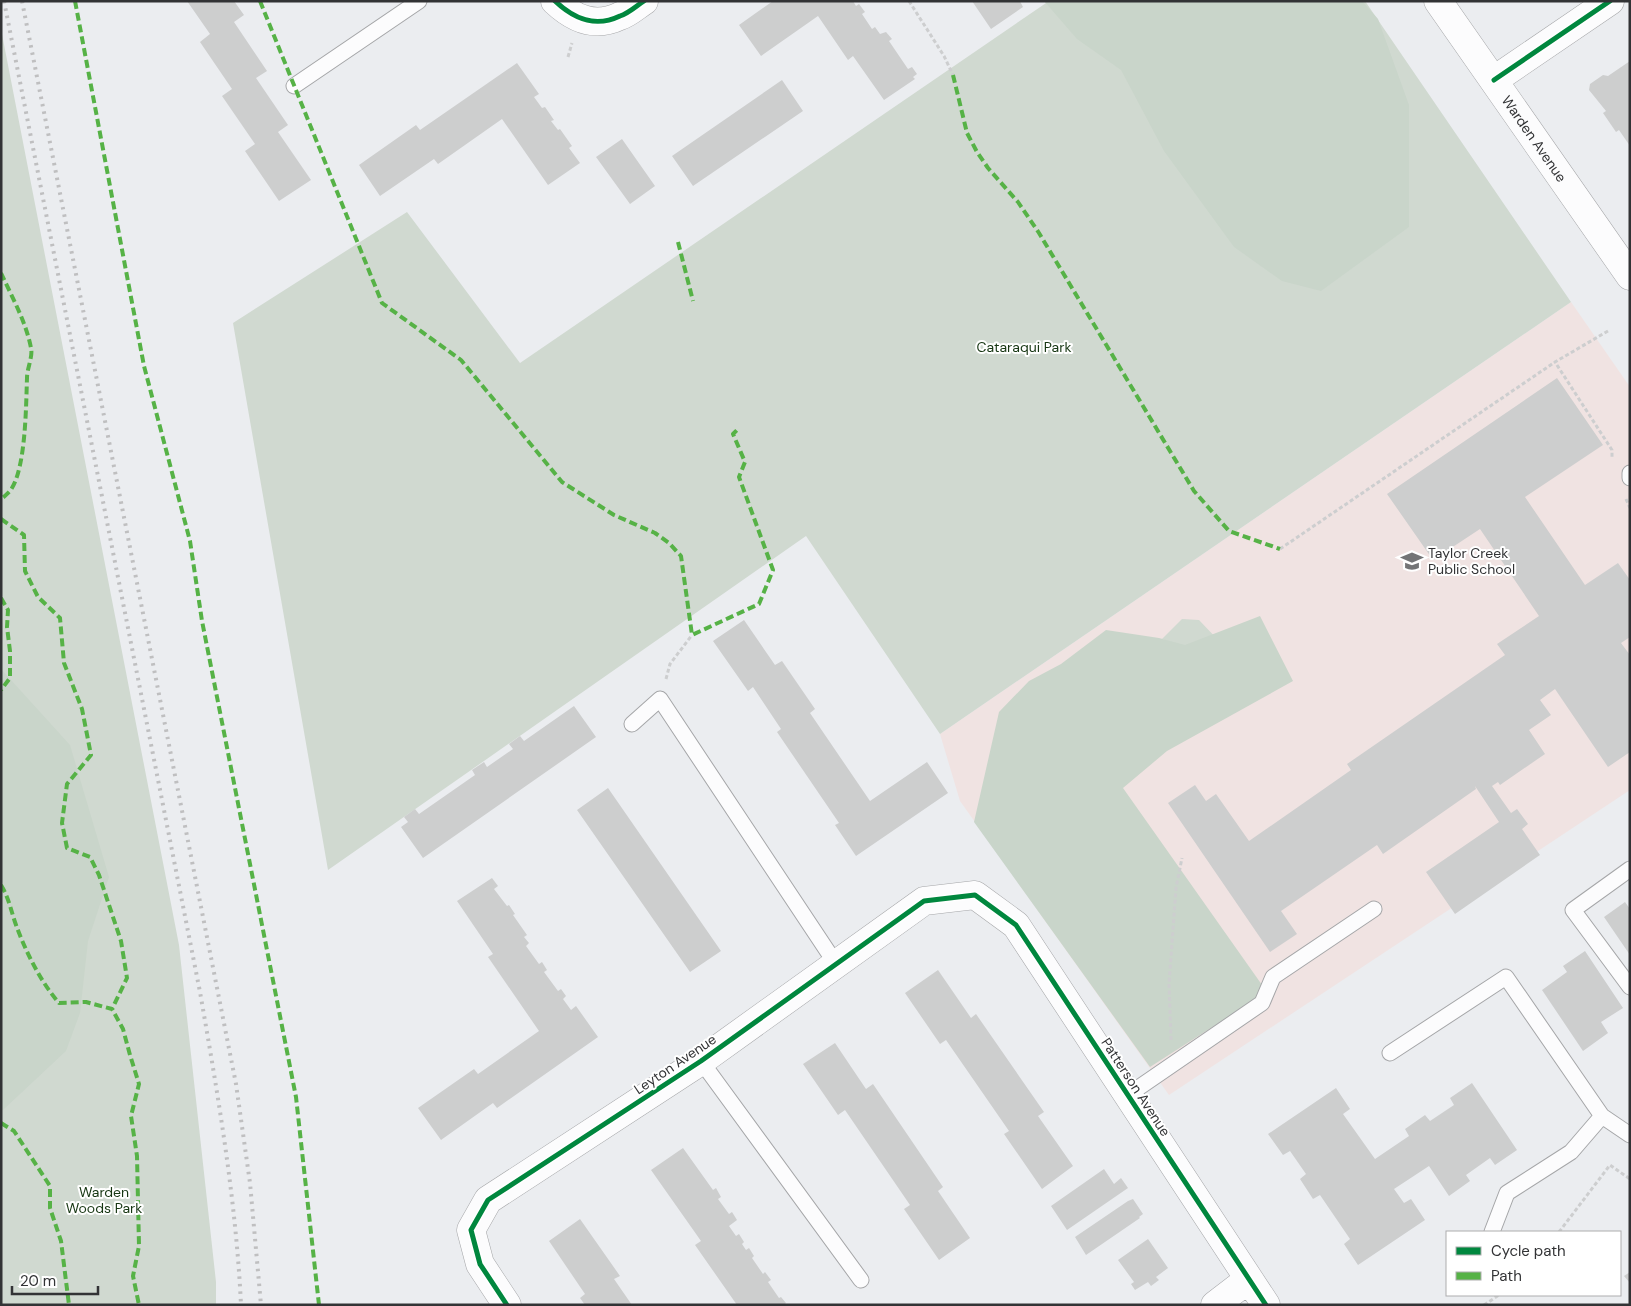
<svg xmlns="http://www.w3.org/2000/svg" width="1631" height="1306" viewBox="0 0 1631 1306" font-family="'DM Sans',sans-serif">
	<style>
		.education { fill: #f0e3e2 }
		.green { fill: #d0d9d0 }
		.forest { fill: #c9d5ca }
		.building { fill: #cdcece }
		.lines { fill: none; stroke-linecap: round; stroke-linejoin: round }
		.lane-casing { stroke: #a5a6a8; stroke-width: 17 }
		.street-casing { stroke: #a5a6a8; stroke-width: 29 }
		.secondary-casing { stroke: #a5a6a8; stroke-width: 29 }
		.path { stroke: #cdcecf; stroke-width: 3; stroke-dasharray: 4 2.5; stroke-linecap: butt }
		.lane { stroke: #fcfcfd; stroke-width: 15 }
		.street { stroke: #fcfcfd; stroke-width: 28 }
		.secondary { stroke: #fcfcfd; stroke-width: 28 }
		.rail { stroke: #bfbfc0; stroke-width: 4; stroke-dasharray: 2.5 5; stroke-linecap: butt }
		.quiet { stroke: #56b246; stroke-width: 4; stroke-dasharray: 8 4; stroke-linecap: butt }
		.cycleway-casing { stroke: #fff; stroke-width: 8 }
		.cycleway { stroke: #00873e; stroke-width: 5 }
		.labels { text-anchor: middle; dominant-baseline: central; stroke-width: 4; stroke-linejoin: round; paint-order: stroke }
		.street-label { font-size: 14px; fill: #323335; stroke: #fff }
		.park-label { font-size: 14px; fill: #163612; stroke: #fff }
		.poi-label { font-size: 14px; fill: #323335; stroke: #fff; text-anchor: start }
	</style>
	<rect width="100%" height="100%" fill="#ebedf0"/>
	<path class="education" d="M1571 302 1630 387V790L1169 1095 960 801 940 734Z"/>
	<path class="green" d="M1049 1H1365L1571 302 940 734 806 536 328 870 233 323 407 212 520 363Z
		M1 29 179 945 216 1282V1305H1Z
		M1182 619 1199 620 1220 642 1214 657 1162 639Z"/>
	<path class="forest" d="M1044 1H1362L1378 19 1409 105V227L1321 291 1282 281 1234 247 1164 151 1121 70 1077 39Z
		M1260 616 1293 681 1167 751 1123 788 1267 992 1150 1067 974 822 999 712 1029 681 1061 664 1106 630 1159 638 1185 645Z
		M1 669 70 745 109 877 88 941 80 1013 66 1051 3 1110H1Z"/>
	<path class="building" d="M187 1H234L244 15 234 22 267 71 256 78 288 125 278 132 311 180 279 201 245 151 255 144 222 96 232 89 200 42 210 34Z
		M773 1H853L856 6 859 4 865 12 862 14 872 29 875 27 880 34 886 32 892 39 889 41 908 69 912 67 917 74 913 77 915 79 884 100 853 56 848 60 818 16 761 56 739 25Z
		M972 1H1020L1023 7 991 29Z
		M1630 61V146L1619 130 1616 132 1603 113 1606 111 1589 90 1590 84 1603 75 1608 76Z
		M517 63 539 94 534 97 542 108 545 107 554 120 551 121 558 130 560 129 572 146 569 148 580 163 548 185 502 119 438 164 434 159 380 196 359 165 416 125 420 130Z
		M782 80 803 111 693 186 672 156Z
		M622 139 655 186 630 204 596 157Z
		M1557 378 1603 445 1525 497 1585 585 1618 563 1630 580V637L1621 643 1630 655V752L1608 767 1555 689 1540 700 1551 715 1529 730 1545 754 1500 785 1498 782 1492 786 1511 813 1517 809 1528 824 1522 829 1540 855 1455 914 1426 872 1499 822 1475 786 1476 789 1383 854 1377 845 1281 911 1297 934 1270 952 1168 803 1195 785 1206 801 1216 794 1249 841 1351 770 1347 764 1505 655 1497 644 1539 616 1480 529 1433 560 1387 494Z
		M744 620 775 665 782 661 815 709 810 713 870 801 927 762 948 793 856 856 835 825 839 823 777 732 781 729 753 687 748 691 713 641Z
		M574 706 596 737 423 858 401 827 408 822 404 817 415 809 419 814 475 775 472 770 484 762 487 767 513 749 509 744 520 736 524 741Z
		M608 788 721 951 690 972 577 810Z
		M492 878 498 886 494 889 507 906 509 905 515 914 513 915 527 935 524 937 529 943 526 946 539 964 542 962 547 970 544 972 558 991 561 989 566 996 563 999 571 1010 576 1006 598 1037 497 1108 493 1103 441 1140 418 1108 474 1069 478 1074 539 1031 488 957 493 954 457 901Z
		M1625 902 1630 909V955L1604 917Z
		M1585 951 1623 1008 1601 1022 1608 1033 1583 1051 1542 990 1567 972 1563 966Z
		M938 970 971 1018 976 1014 1044 1112 1038 1116 1073 1166 1042 1189 1004 1134 1009 1131 946 1040 940 1044 905 993Z
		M835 1043 866 1089 873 1084 943 1187 938 1191 970 1238 939 1260 904 1209 910 1205 845 1110 838 1115 803 1064Z
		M1472 1083 1517 1150 1495 1165 1490 1158 1466 1175 1470 1181 1449 1196 1429 1166 1394 1189 1404 1203 1411 1199 1425 1220 1358 1265 1344 1244 1350 1239 1320 1195 1313 1199 1300 1179 1306 1174 1290 1151 1283 1155 1268 1134 1336 1088 1350 1109 1343 1114 1375 1159 1409 1136 1405 1129 1425 1115 1430 1121 1454 1105 1450 1098Z
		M683 1148 713 1190 716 1188 721 1197 718 1199 729 1214 732 1212 737 1220 729 1226 736 1236 739 1234 744 1242 742 1244 746 1250 749 1248 754 1256 752 1258 763 1274 765 1272 771 1280 768 1282 779 1298 781 1297 786 1303 784 1305H737L695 1245 701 1241 651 1170Z
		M1104 1169 1114 1184 1121 1178 1128 1188 1067 1230 1051 1206Z
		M1133 1199 1143 1214 1139 1217 1140 1218 1086 1255 1075 1237 1128 1201Z
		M580 1219 620 1276 614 1279 632 1305H585L580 1298 585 1294 549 1241Z
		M1148 1239 1168 1268 1156 1277 1159 1280 1151 1286 1148 1282 1135 1290 1131 1284 1134 1282 1118 1260Z
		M1630 1272V1283L1624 1276Z"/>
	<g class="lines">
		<g class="lane-casing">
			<path id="lane" d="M294 86 419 1
				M1630 473V478
				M632 724 660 699 836 964
				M1630 869 1573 910 1630 987
				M1390 1053 1506 977 1602 1116 1630 1135
				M701 1061 861 1280
				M1128 1095 1262 1003 1273 977 1374 909
				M1492 1232 1507 1193 1571 1152 1602 1116"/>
		</g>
		<g class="street-casing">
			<path id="street" d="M555 1C574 19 595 28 620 16 629 13 636 6 644 1
				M1494 80 1610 1
				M507 1305 480 1264 471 1230 488 1200 701 1061 924 901 975 895 1016 925 1266 1305
				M1215 1305 1249 1279"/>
		</g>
		<g class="secondary-casing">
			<g id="secondary">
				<path id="s1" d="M1438 1 1630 276"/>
			</g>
		</g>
		<path class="path" d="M909 1 944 56 953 75
			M568 57 572 43
			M1608 331 1555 362 1612 450V458
			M1626 499 1630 508
			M1280 549 1555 362
			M666 679 670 664 692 635
			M1171 1040 1169 984 1176 888 1182 858
			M1559 1232 1610 1165 1630 1179
			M1484 1305 1499 1295"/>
		<use href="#lane" class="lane"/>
		<use href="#street" class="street"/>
		<use href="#secondary" class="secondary"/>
		<path class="rail" d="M4 1 200 992C218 1095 236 1200 241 1305
			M22 1 236 1084 250 1183 261 1305"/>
		<path class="quiet" d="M75 1 144 366 190 541 202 621 296 1097 319 1305
			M260 1 382 303 461 360 562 482 614 515 655 533 669 543 681 556 692 635 759 604 773 570 739 477 745 462 733 434 738 429
			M953 75 967 133 977 152 988 168 1018 202 1039 233 1194 491 1229 531 1280 549
			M678 242 693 301
			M1 273C12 297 26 322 31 348 33 357 27 368 27 378 26 405 26 470 10 491 7 494 4 497 1 499
			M1 519 24 535 25 571 38 597 60 618 64 663 82 709 91 755 67 784 62 823 67 848 90 857 99 875 121 941 127 978 112 1009
			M1 598 8 610 7 627 10 651V678L1 690
			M1 885C9 898 11 911 16 925 26 952 40 981 59 1003L86 1002 112 1009 123 1029 130 1055 139 1084 131 1116 137 1156 139 1246 133 1276 139 1305
			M1 1123 14 1131 50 1186V1208L61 1241 69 1305"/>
		<g class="cycleway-casing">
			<path id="cycleway" d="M555 1C574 19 595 28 620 16 629 13 636 6 644 1
				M1494 80 1610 1
				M507 1305 480 1264 471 1230 488 1200 701 1061 924 901 975 895 1016 925 1266 1305"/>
		</g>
		<use href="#cycleway" class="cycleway"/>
	</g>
	<defs>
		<g id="school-bare" transform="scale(1.725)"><path d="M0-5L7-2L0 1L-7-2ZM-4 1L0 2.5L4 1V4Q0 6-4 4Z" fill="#737476" stroke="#fff" stroke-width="2.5" paint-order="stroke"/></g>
	</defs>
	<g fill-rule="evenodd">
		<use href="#school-bare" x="1412" y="561"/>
	</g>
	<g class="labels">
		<g class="street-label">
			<text stroke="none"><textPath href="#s1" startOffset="168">Warden Avenue</textPath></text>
			<text transform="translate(675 1064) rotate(-34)">Leyton Avenue</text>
			<text transform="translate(1136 1087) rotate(57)">Patterson Avenue</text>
		</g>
		<g class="park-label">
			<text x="1024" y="347">Cataraqui Park</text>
			<text x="104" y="1192">Warden<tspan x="104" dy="16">Woods Park</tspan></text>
		</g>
		<g class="poi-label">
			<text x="1428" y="553">Taylor Creek<tspan x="1428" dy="16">Public School</tspan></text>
		</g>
	</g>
	<rect width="1631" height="1306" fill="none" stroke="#323335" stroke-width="5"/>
	<rect x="1446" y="1231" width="175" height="65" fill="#ffffff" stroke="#adadae"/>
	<rect x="1456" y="1247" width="25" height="8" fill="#00873e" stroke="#adadae"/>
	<text x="1491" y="1256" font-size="15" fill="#323335">Cycle path</text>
	<rect x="1456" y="1272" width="25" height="8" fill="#56b246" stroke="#adadae"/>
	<text x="1491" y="1281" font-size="15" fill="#323335">Path</text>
	<path d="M12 1286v8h86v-8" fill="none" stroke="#323335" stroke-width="2.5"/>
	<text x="20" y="1286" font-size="15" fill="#323335" stroke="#ffffff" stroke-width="4" paint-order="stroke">20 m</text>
</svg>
